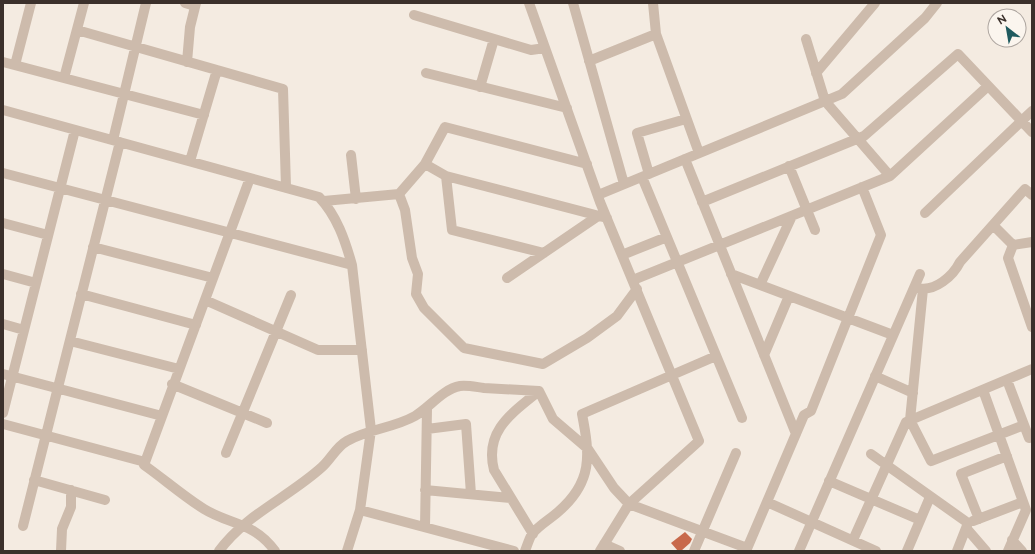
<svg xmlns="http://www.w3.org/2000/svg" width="1035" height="554" viewBox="0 0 1035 554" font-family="Raleway,sans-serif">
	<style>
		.building { fill: #c8694b }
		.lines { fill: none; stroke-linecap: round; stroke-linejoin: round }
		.minor { stroke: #cdbbac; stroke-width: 10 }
	</style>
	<rect width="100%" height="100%" fill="#f4ebe1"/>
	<path class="building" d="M685 532 692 539 690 543 681 551H678L671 543Z"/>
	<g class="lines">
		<path class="minor" d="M185 3 195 6
			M529 3 600 202 699 441 629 504 600 551
			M573 3 624 184
			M653 3 656 34 699 153
			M414 15 531 50 545 48
			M77 30 283 89 286 187
			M806 39 825 101 890 176
			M589 61 656 34
			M3 62 204 115
			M187 62 190 27 196 3
			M15 65 31 3
			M426 73 567 108
			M816 73 875 3
			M64 78 84 3
			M480 87 494 39
			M3 110 319 197C337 216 345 240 352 265L371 430 360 510 347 551
			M113 140 146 3
			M351 155 356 199
			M685 159 796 434
			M190 161 217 70
			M425 164 446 176 607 218
			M789 166 815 230
			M3 173 352 265
			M649 174 637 133 686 119
			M446 176 452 230 544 253
			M642 177 742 418
			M250 178 144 465C164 479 183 496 204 509 230 525 254 522 275 551
			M399 194 405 210 412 258 418 274 416 294 424 308 464 348 543 364 587 338 617 316 637 289
			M598 195 842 94 925 18 937 3
			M324 201 399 194 425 164 445 127 587 164
			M702 202 864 136 958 54 1032 132
			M925 213 1032 111
			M3 223 48 235
			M993 225 1013 245
			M1013 245 1008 258 1032 327
			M1013 245 1032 242
			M93 247 213 278
			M622 255 667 237
			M3 274 36 283
			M731 274 893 335
			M507 278 598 216
			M633 280 890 176 988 86
			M760 285 792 216
			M918 288C935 292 953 276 960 262L1025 189 1032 195
			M923 289 910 420 931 461 1024 425
			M81 294 196 325
			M205 300 318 350H362
			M3 324 24 330
			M70 341 179 369
			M764 355 789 296
			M3 374 162 416
			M875 376 913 393
			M1007 380 1029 438 1032 436
			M172 384 267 423
			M983 390 1026 510 1008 551
			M539 391 553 419 588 449 614 488 629 504 747 548
			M3 413 75 130
			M3 424 145 462
			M427 429 466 424 471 494
			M226 453 291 295
			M871 454 968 523
			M34 480 105 500
			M829 481 920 520
			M425 490 511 498
			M767 502 876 551
			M360 510 514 551
			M979 519 961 474 1007 456
			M973 521 1023 502
			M23 526 120 142
			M425 527 427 409
			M967 529 986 551
			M533 534 494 470C484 431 512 413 539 391
			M853 540 906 422 1032 369
			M1012 540 1022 551
			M604 544 620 551
			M61 551 62 529 71 507V490
			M219 551C245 515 289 497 322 467 331 459 336 447 347 441 368 429 394 428 415 416 430 407 443 389 460 386 467 385 476 387 484 388 502 389 520 390 539 391
			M525 551C527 546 529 539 532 534 538 526 550 519 558 512 593 482 590 455 582 414L716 356
			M694 551 736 453
			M746 551 804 415 811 411 881 235 862 187
			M799 551 920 274
			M907 551 930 497
			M957 551 968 523"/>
	</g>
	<rect width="1035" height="554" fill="none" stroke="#3b302b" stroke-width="8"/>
	<g transform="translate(1007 28) rotate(329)"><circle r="19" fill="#fbf5ee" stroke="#aea6a0"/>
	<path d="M0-3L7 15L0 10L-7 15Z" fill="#1f5a5e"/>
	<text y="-6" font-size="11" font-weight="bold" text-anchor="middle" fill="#3b302b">N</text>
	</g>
</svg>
